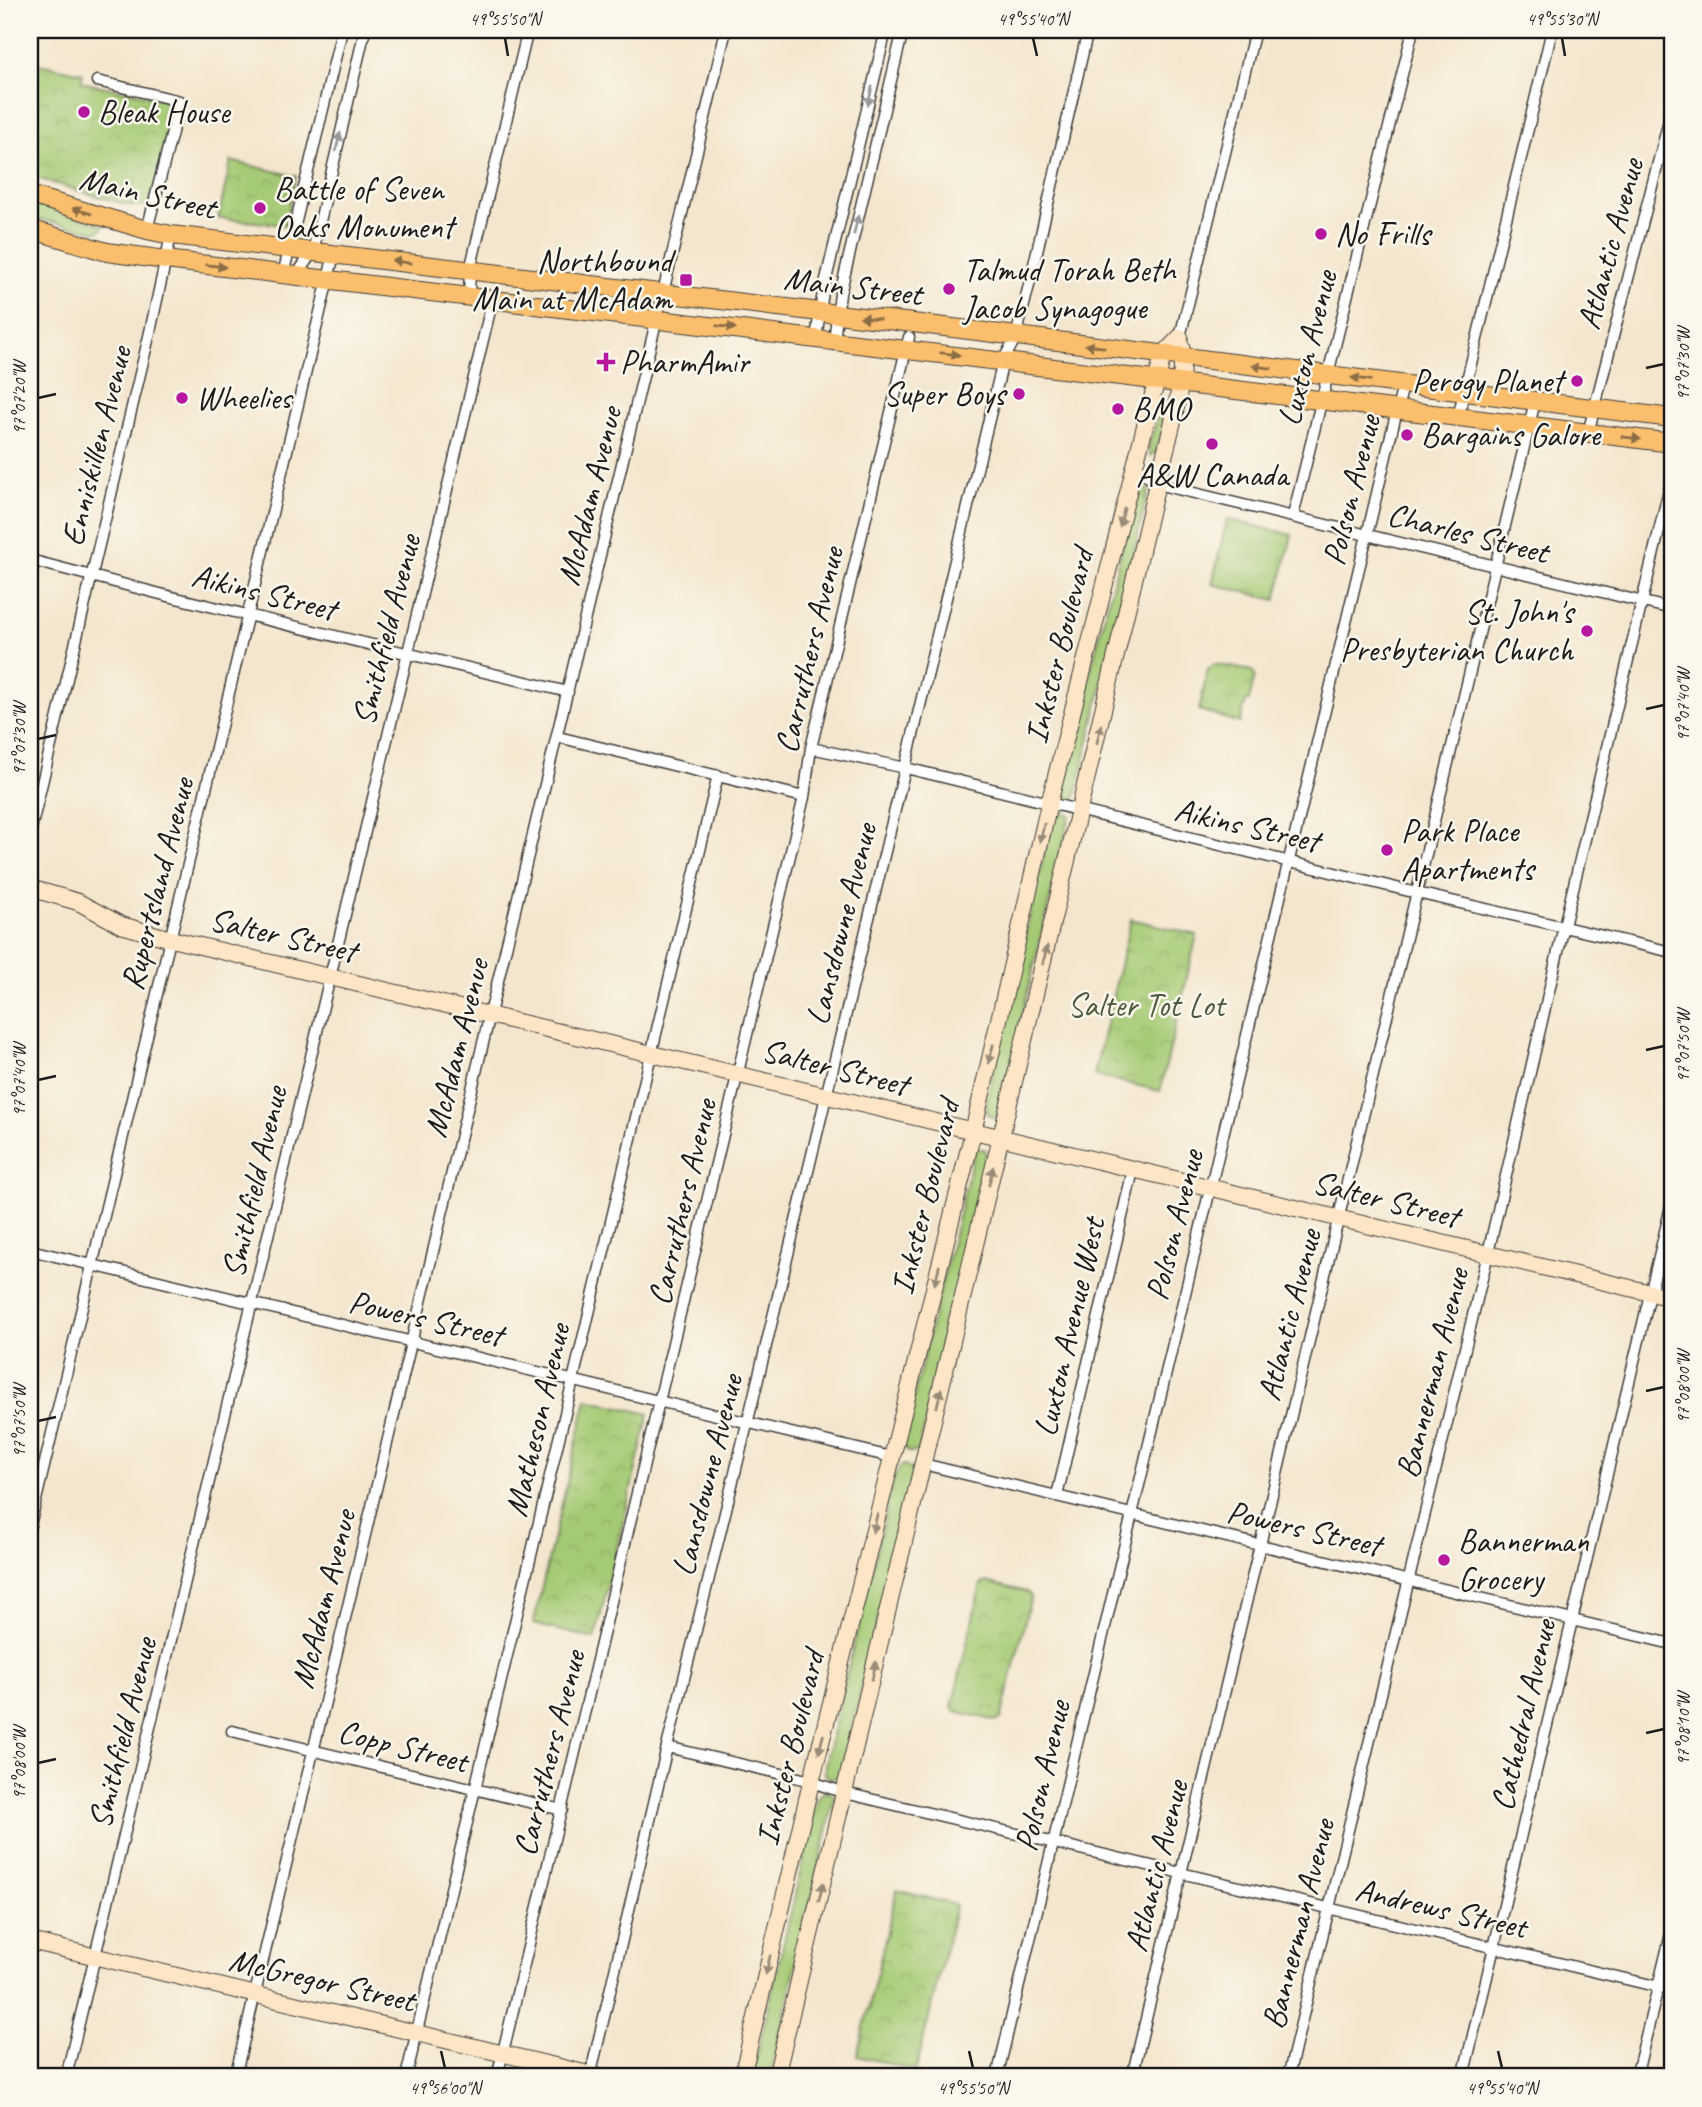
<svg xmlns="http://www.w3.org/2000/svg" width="1702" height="2107" viewBox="0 0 1702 2107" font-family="Caveat,sans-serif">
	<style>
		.grass { fill: #a5ca74; stroke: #607348; stroke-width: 2 }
		.park { fill: url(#park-crowns); stroke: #607348; stroke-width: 2 }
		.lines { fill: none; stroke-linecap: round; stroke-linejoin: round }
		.minor-casing { stroke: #3c3a37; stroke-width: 13 }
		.secondary-casing { stroke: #3c3a37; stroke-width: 18 }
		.primary-casing { stroke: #3c3a37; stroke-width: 20 }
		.minor { stroke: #fff; stroke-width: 10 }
		.secondary { stroke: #fde5c5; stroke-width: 16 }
		.primary { stroke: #fabe6d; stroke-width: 18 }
		.oneway { fill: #999 }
		.oneway2 { fill: #8b6d44 }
		.oneway3 { fill: #988b79 }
		.ticks { fill: none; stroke: #1c1c1c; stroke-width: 2.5 }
		.poi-dot { fill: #b5179e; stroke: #fbf7ec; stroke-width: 2.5 }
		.labels { text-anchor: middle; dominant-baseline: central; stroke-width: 5; stroke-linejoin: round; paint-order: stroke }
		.poi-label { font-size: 33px; fill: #1c1c1c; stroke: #fbf7ec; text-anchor: start }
		.street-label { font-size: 33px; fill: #1c1c1c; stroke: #fbf7ec }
		.park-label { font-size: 33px; fill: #4c593b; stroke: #fbf7ec }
		.neatline { fill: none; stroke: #1c1c1c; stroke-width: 2.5 }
		.ticks-label { font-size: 18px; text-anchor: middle; fill: #1c1c1c }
	</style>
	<defs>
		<pattern id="park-crowns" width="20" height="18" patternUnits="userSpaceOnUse" patternTransform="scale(1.75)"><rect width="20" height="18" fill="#a5ca74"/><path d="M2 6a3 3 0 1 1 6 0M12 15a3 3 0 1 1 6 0" fill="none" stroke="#8dad64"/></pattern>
	</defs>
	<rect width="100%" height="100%" fill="#fbf7ec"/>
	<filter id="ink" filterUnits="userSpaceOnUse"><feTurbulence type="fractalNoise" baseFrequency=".0143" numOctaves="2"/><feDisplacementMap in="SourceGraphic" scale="14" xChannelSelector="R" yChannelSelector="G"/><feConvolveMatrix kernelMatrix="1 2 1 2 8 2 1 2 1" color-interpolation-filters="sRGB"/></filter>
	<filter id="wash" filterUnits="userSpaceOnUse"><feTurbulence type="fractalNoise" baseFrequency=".00686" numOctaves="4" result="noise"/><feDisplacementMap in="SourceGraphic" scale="28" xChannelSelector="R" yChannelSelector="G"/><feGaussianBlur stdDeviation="1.57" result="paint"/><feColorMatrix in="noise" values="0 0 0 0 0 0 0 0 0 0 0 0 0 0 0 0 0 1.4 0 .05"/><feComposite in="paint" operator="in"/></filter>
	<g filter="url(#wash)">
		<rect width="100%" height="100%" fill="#f4e6ce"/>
		<path class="grass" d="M30 202 104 225 102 229 96 232 30 217Z
			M1163 401H1167C1169 417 1161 439 1155 453L1150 456 1148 447Z
			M1145 485 1149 488 1075 799 1069 800 1062 796 1061 786 1136 493Z
			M1063 812 1070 815 998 1116 991 1117 988 1114 986 1102 1052 821 1058 813Z
			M977 1149H985L987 1167 918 1452H908L903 1446V1440L974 1153Z
			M905 1465 913 1471 840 1777 830 1779 825 1774V1765L895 1474 901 1466Z
			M826 1791 835 1796 770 2077H752L818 1797Z"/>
		<path class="park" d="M30 62 83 73 81 82 160 98 170 104 173 111 150 206 127 205 30 176Z
			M231 161 296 176 285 225 218 218Z
			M1227 519 1292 535 1276 600 1212 584Z
			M1215 664 1252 671 1255 675 1249 701H1246L1240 723 1199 710 1208 669Z
			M1131 919 1197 935 1160 1091 1094 1075Z
			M587 1399 649 1414 595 1639 533 1624Z
			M986 1582 1027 1592 1031 1596 1001 1719 997 1721 954 1711 952 1707 981 1584Z
			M897 1890 956 1905 916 2070 857 2056Z"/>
	</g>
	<g filter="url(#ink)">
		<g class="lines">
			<g class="minor-casing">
				<path id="minor" d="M97 81 180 101 147 230
					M283 275 342 30
					M296 276 313 251 365 30
					M469 295 470 270 528 30
					M1180 337 1255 30
					M816 338 823 292 886 30
					M834 340 840 294 903 30
					M1458 417 1552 30
					M1588 433 1672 109
					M1135 465 1157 484 1672 609
					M1293 516 1413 30
					M30 560 168 596 568 692
					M558 737 804 797
					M811 748 906 768 1417 893 1672 952
					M30 833 150 332 171 235
					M30 1250 891 1457
					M923 1464 1672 1644
					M1057 1496 1133 1170
					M30 1525 334 254
					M232 1731 562 1810
					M667 1747 803 1779 845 1793 1672 1990
					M66 2077 493 298
					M235 2077 726 30
					M406 2077 718 775
					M497 2077 804 797 811 748 909 337
					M590 2077 667 1747 752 1404 1003 361 1016 337 1032 273 1088 30
					M997 2077 1403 385
					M1132 2077 1535 401
					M1288 2077 1485 1266 1564 926 1672 477
					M1463 2077 1672 1202
					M1636 2077 1672 1930"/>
			</g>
			<g class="secondary-casing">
				<path id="secondary" d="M30 888 78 902 121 925 171 939 1672 1298
					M30 1941 601 2077
					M742 2077 808 1795 973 1132 1049 804 1163 355 1180 337
					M776 2077 1157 484C1165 452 1188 375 1181 346"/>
			</g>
			<g class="primary-casing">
				<path id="primary" d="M30 195 147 230 171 235 913 323 1672 418
					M30 229 107 252 166 260 1672 443"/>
			</g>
			<use href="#minor" class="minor"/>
			<use href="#secondary" class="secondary"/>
			<use href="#primary" class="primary"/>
		</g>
		<defs><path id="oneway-solid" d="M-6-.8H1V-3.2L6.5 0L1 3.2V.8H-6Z" transform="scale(1.75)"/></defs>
		<g class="oneway">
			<use href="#oneway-solid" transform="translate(870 96) rotate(103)"/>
			<use href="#oneway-solid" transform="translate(338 142) rotate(-76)"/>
			<use href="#oneway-solid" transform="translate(856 225) rotate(-77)"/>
		</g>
		<g class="oneway2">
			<use href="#oneway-solid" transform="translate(82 211) rotate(-163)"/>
			<use href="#oneway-solid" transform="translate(402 262) rotate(-173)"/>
			<use href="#oneway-solid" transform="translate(216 266) rotate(7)"/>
			<use href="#oneway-solid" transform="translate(870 318) rotate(-174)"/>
			<use href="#oneway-solid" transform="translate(726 327) rotate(7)"/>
			<use href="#oneway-solid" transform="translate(1095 346) rotate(-173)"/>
			<use href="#oneway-solid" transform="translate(950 354) rotate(7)"/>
			<use href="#oneway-solid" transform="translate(1262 367) rotate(-173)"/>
			<use href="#oneway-solid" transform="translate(1361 379) rotate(-172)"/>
			<use href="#oneway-solid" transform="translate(1631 438) rotate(7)"/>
		</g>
		<g class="oneway3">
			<use href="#oneway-solid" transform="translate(1122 517) rotate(104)"/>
			<use href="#oneway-solid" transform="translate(1099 734) rotate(-77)"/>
			<use href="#oneway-solid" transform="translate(1042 833) rotate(103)"/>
			<use href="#oneway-solid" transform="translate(1045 955) rotate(-76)"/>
			<use href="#oneway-solid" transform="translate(991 1054) rotate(103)"/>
			<use href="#oneway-solid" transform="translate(991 1176) rotate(-77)"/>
			<use href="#oneway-solid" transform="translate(937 1275) rotate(104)"/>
			<use href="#oneway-solid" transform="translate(939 1398) rotate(-77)"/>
			<use href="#oneway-solid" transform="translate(875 1523) rotate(104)"/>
			<use href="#oneway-solid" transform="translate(874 1671) rotate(-77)"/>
			<use href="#oneway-solid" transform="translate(821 1744) rotate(104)"/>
			<use href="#oneway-solid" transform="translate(821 1892) rotate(-76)"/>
			<use href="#oneway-solid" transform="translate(768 1965) rotate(103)"/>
		</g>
	</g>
	<path class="ticks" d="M505 38 508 56M1033 38 1037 56M1562 38 1565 56M1646 368 1664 364M38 398 56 394M1646 709 1664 705M38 739 56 735M1646 1050 1664 1046M38 1080 56 1076M1646 1391 1664 1387M38 1421 56 1417M1646 1733 1664 1729M38 1763 56 1759M441 2051 445 2068M969 2051 973 2068M1498 2051 1502 2068"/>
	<g class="poi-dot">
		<circle cx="84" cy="112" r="7"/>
		<circle cx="260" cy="208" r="7"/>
		<circle cx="1321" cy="234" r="7"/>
		<rect x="679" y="273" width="14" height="14" rx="3.5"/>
		<circle cx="949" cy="289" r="7"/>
		<path d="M602.5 351.5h7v7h7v7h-7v7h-7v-7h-7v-7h7z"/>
		<circle cx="1577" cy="381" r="7"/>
		<circle cx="1019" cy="394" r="7"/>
		<circle cx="182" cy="398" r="7"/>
		<circle cx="1118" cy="409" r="7"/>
		<circle cx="1407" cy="435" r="7"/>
		<circle cx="1212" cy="444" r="7"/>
		<circle cx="1587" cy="631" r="7"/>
		<circle cx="1387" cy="850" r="7"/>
		<circle cx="1444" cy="1560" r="7"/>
	</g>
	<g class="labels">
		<g class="poi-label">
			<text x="98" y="112">Bleak House</text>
			<text x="274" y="189">Battle of Seven<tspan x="274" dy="38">Oaks Monument</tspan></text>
			<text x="1335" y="234">No Frills</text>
			<text x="672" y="261" text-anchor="end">Northbound<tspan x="672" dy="38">Main at McAdam</tspan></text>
			<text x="963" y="270">Talmud Torah Beth<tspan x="963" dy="38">Jacob Synagogue</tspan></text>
			<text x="620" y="362">PharmAmir</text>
			<text x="1563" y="381" text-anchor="end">Perogy Planet</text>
			<text x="1005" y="394" text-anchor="end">Super Boys</text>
			<text x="196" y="398">Wheelies</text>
			<text x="1132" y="409">BMO</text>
			<text x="1421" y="435">Bargains Galore</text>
			<text x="1212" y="475" text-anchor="middle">A&amp;W Canada</text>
			<text x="1573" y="612" text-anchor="end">St. John's<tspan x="1573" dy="38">Presbyterian Church</tspan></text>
			<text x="1401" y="831">Park Place<tspan x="1401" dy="38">Apartments</tspan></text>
			<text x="1458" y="1541">Bannerman<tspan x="1458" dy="38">Grocery</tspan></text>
		</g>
		<g class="street-label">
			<text transform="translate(148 193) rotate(13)">Main Street</text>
			<text transform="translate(1610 244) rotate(-75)">Atlantic Avenue</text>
			<text transform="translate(853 286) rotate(7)">Main Street</text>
			<text transform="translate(1307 348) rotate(-76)">Luxton Avenue</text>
			<text transform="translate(96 446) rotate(-76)">Enniskillen Avenue</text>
			<text transform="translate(1351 490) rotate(-76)">Polson Avenue</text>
			<text transform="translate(589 496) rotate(-76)">McAdam Avenue</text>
			<text transform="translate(1468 533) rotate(14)">Charles Street</text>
			<text transform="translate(264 592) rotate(14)">Aikins Street</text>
			<text transform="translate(386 630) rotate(-76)">Smithfield Avenue</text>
			<text transform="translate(1059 646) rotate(-76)">Inkster Boulevard</text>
			<text transform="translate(809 650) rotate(-77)">Carruthers Avenue</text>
			<text transform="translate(1247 825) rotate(13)">Aikins Street</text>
			<text transform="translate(157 884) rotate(-76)">Rupertsland Avenue</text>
			<text transform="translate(841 924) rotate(-76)">Lansdowne Avenue</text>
			<text transform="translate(283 935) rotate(13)">Salter Street</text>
			<text transform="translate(456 1048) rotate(-76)">McAdam Avenue</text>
			<text transform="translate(835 1067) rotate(14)">Salter Street</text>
			<text transform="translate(254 1182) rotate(-77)">Smithfield Avenue</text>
			<text transform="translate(925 1197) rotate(-76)">Inkster Boulevard</text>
			<text transform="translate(1386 1199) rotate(14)">Salter Street</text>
			<text transform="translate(682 1202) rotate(-77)">Carruthers Avenue</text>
			<text transform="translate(1174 1225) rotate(-76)">Polson Avenue</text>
			<text transform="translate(1289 1315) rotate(-76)">Atlantic Avenue</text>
			<text transform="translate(426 1318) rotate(13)">Powers Street</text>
			<text transform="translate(1069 1327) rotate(-77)">Luxton Avenue West</text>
			<text transform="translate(1432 1373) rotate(-76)">Bannerman Avenue</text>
			<text transform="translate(537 1420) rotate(-77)">Matheson Avenue</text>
			<text transform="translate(707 1475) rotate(-76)">Lansdowne Avenue</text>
			<text transform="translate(1304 1528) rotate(13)">Powers Street</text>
			<text transform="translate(323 1599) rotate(-76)">McAdam Avenue</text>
			<text transform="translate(1523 1715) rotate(-77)">Cathedral Avenue</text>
			<text transform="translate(122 1733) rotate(-76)">Smithfield Avenue</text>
			<text transform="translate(403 1746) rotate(14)">Copp Street</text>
			<text transform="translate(790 1748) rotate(-76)">Inkster Boulevard</text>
			<text transform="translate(549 1753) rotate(-76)">Carruthers Avenue</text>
			<text transform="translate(1042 1776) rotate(-77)">Polson Avenue</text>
			<text transform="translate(1156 1866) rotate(-76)">Atlantic Avenue</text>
			<text transform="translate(1441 1908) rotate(13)">Andrews Street</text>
			<text transform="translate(1298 1924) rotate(-76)">Bannerman Avenue</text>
			<text transform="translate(322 1980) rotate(13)">McGregor Street</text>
		</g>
		<g class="park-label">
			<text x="1146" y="1005">Salter Tot Lot</text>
		</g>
	</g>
	<rect width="1702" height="2107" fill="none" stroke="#fbf7ec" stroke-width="77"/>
	<rect x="38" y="38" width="1626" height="2030" class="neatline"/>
	<g class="ticks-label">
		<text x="505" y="25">49°55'50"N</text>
		<text x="1033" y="25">49°55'40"N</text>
		<text x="1562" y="25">49°55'30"N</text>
		<text transform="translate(1683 364) rotate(-90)" y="6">97°07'30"W</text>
		<text transform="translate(19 398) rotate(-90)" y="6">97°07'20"W</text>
		<text transform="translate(1683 705) rotate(-90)" y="6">97°07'40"W</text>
		<text transform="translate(19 739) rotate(-90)" y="6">97°07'30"W</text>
		<text transform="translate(1683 1046) rotate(-90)" y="6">97°07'50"W</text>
		<text transform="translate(19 1080) rotate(-90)" y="6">97°07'40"W</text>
		<text transform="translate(1683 1387) rotate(-90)" y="6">97°08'00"W</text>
		<text transform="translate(19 1421) rotate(-90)" y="6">97°07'50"W</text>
		<text transform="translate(1683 1729) rotate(-90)" y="6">97°08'10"W</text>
		<text transform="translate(19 1763) rotate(-90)" y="6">97°08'00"W</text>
		<text x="445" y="2094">49°56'00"N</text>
		<text x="973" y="2094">49°55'50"N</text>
		<text x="1502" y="2094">49°55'40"N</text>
	</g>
</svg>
